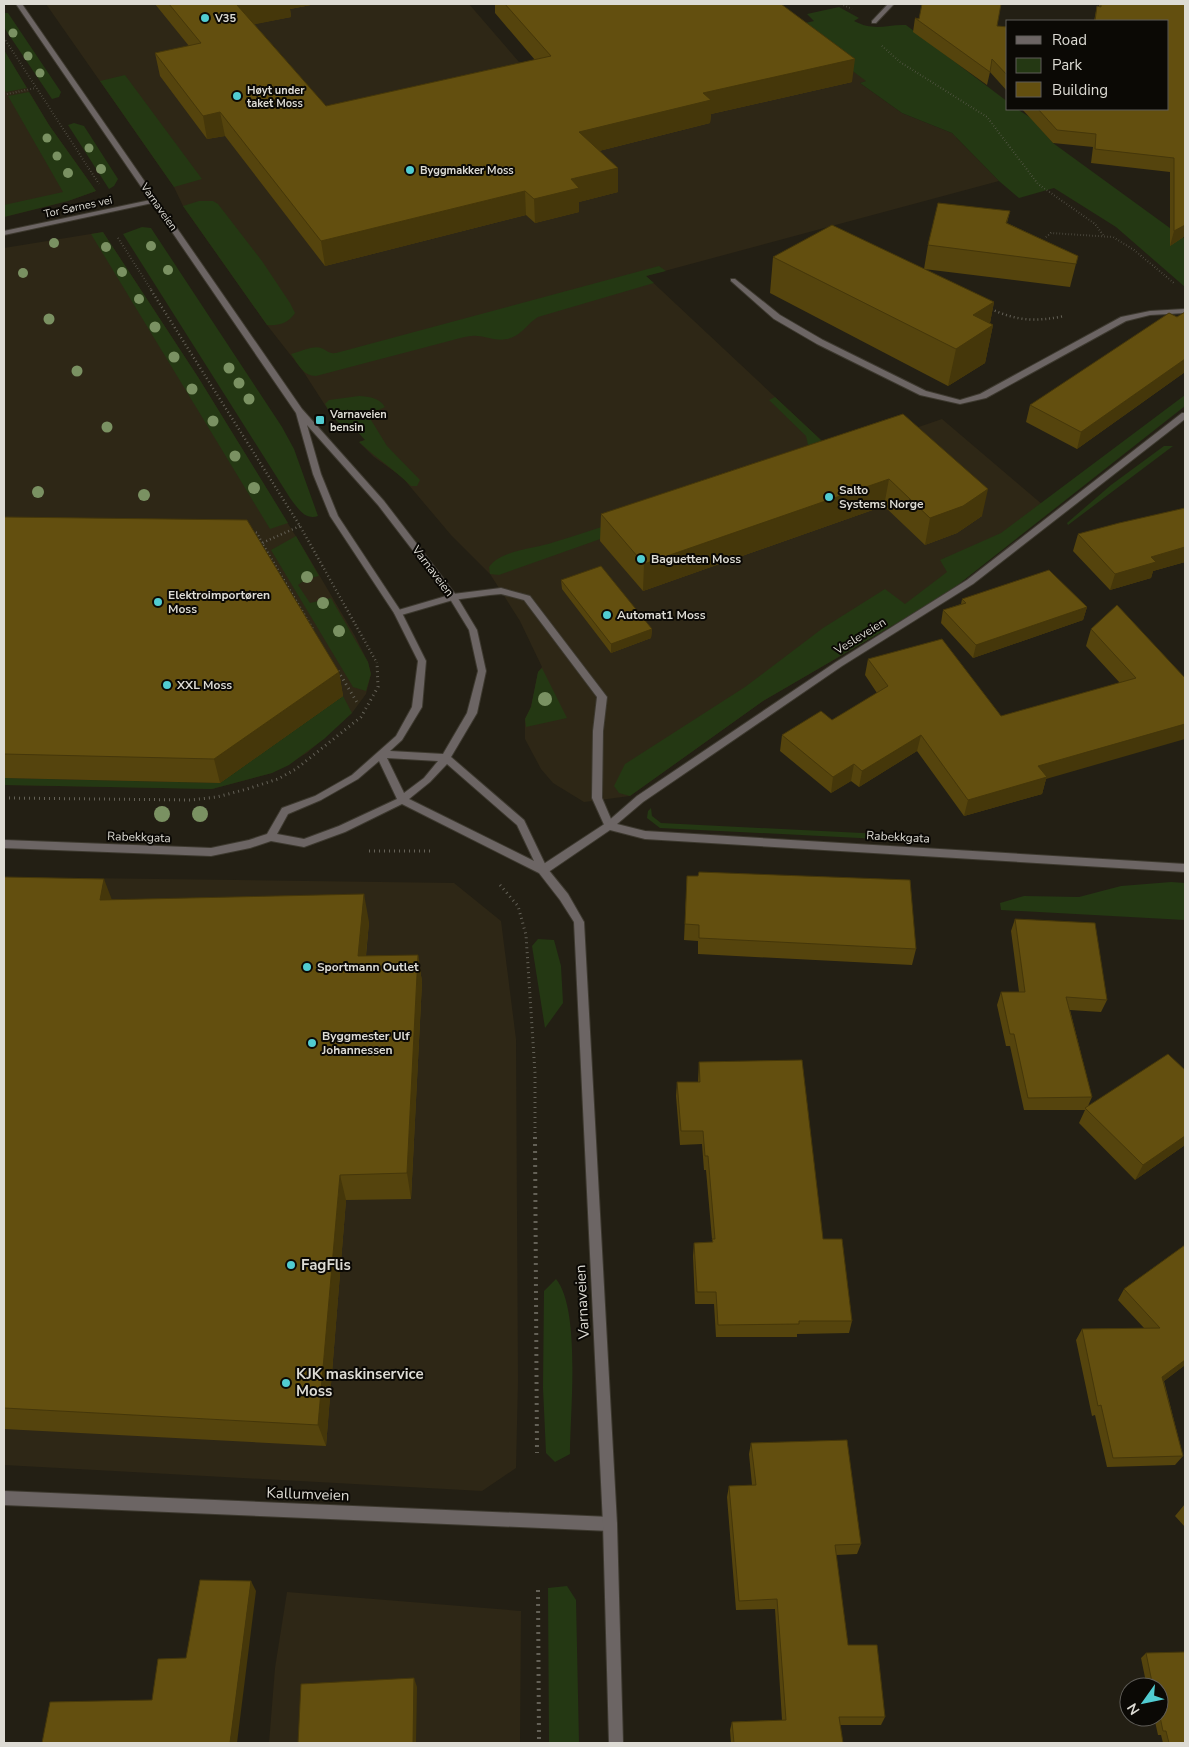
<svg xmlns="http://www.w3.org/2000/svg" width="1189" height="1747" viewBox="0 0 1189 1747" font-family="'Nunito Sans',sans-serif">
	<style>
		.built { fill: #2e2716 }
		.green { fill: #243813 }
		.lines { fill: none; stroke-linecap: round; stroke-linejoin: round }
		.service-casing { stroke: #3d392f; stroke-width: 2 }
		.minor-casing { stroke: #3d392f; stroke-width: 2 }
		.tertiary-casing { stroke: #3d392f; stroke-width: 2 }
		.path-far3 { stroke: #646157; stroke-width: 2; stroke-dasharray: 0.5 2.5; stroke-linecap: butt }
		.path-far2 { stroke: #646157; stroke-width: 2.5; stroke-dasharray: 1 3; stroke-linecap: butt }
		.path-far1 { stroke: #646157; stroke-width: 3; stroke-dasharray: 1 4; stroke-linecap: butt }
		.path { stroke: #646157; stroke-width: 4; stroke-dasharray: 2 5; stroke-linecap: butt }
		.service { fill: #6c6564; fill-rule: evenodd }
		.minor { fill: #6c6564; fill-rule: evenodd }
		.tertiary { fill: #6c6564; fill-rule: evenodd }
		.tree { fill: #7a9162 }
		.wall { fill: #55440d }
		.shaded-wall { fill: #45370a }
		.building { fill: #634f0f; stroke: #45370a }
		.poi-dot { fill: #51ccd1; stroke: #0b0905; stroke-width: 2 }
		.labels { text-anchor: middle; dominant-baseline: central; stroke-width: 4; stroke-linejoin: round; paint-order: stroke }
		.far-poi-label { font-size: 11px; font-weight: bold; fill: #dddbd4; stroke: #0b0905; text-anchor: start }
		.far-street-label { font-size: 11px; fill: #dddbd4; stroke: #0b0905 }
		.poi-label { font-size: 12px; font-weight: bold; fill: #dddbd4; stroke: #0b0905; text-anchor: start }
		.street-label { font-size: 12px; fill: #dddbd4; stroke: #0b0905 }
		.near-poi-label { font-size: 15px; font-weight: bold; fill: #dddbd4; stroke: #0b0905; text-anchor: start }
		.near-street-label { font-size: 15px; fill: #dddbd4; stroke: #0b0905 }
	</style>
	<rect width="100%" height="100%" fill="#231f14"/>
	<path class="built" d="M46 4H469L531 76 792 26 867 81 860 83 902 113 952 133 999 181 646 276 837 455 942 419 1050 511 945 595 763 701 630 796 584 802 553 783 541 769 525 739V719L531 707 538 672 542 667 520 621 490 574 451 535 402 477 374 457 359 442 365 440 354 428 346 430 332 416 303 371 267 325 183 206 174 187Z
		M4 50 49 125 96 191 68 201 4 217Z
		M103 232 198 377 311 561 355 636 368 662 371 674 366 694 352 713 307 753 272 773 212 789 4 785V248Z
		M4 877 454 883 501 921 516 1039 518 1381 516 1468 482 1491 4 1465Z
		M287 1592 521 1611 520 1743H269L275 1668Z"/>
	<path class="green" d="M839 7 859 18 854 21C875 32 887 24 906 25L1008 102V109H1017L1031 118 1053 143 1185 239V287L1116 227 1054 188 1019 198 999 181 952 133 902 113 860 83 866 81 792 26 814 21 807 14Z
		M8 13 61 92 59 97 52 99 7 32 4 27V13Z
		M4 50 27 88 6 92 4 88Z
		M125 75 202 179 174 187 100 81Z
		M29 92 49 125 96 191 68 201 4 217V205L63 192 8 96Z
		M74 123 84 126 118 179 114 186 109 189 68 125Z
		M199 201H213L218 204 262 261 290 303 295 313C289 323 278 326 267 325L183 206Z
		M142 227 151 228 282 427 294 449 318 516C305 521 297 507 290 498L123 234Z
		M103 232 198 377 288 523 270 529 91 234Z
		M659 266 666 271 646 276 654 283 538 317C528 323 523 333 513 337 500 343 490 337 477 336 470 335 461 338 453 340L316 376C303 376 298 364 291 354 299 352 314 345 321 348 327 350 328 354 336 353Z
		M1185 395V406L945 595 763 701 630 796 619 793 614 786 625 764 745 687 823 628 885 589 905 604 947 572 940 560 1001 533Z
		M359 396C369 397 379 397 385 407L368 415 387 446 420 480 417 486H411C395 470 376 458 359 442L365 440 354 428 346 430 332 416 325 404 329 400Z
		M775 397 837 455 499 575 490 574 489 567C500 551 530 549 548 544 624 521 700 493 775 467L801 455 808 445 806 436 769 400Z
		M1164 446H1173L1068 525 1067 523 1111 485Z
		M296 536 319 576 306 579 298 585 310 603 331 598 368 662 371 674 366 691 353 687 271 550Z
		M542 668 567 718 526 727 525 719 531 707 538 672Z
		M343 696 352 713 324 739 289 765 272 773 212 789 4 785V778L220 783Z
		M651 808 652 816 661 823 882 834 879 839 660 828 647 818 648 811Z
		M1171 882 1185 883V920L1001 910 1000 903 1024 896 1079 897 1121 886Z
		M538 939 554 940 561 966 563 1003 545 1028 532 946Z
		M556 1279C581 1310 570 1412 570 1454L555 1462 546 1453 543 1388 544 1291Z
		M567 1586 576 1600 579 1743H549L548 1588Z"/>
	<g class="lines">
		<g class="service-casing">
			<path id="service" d="M731 279H735L780 315 823 340 926 391 960 400 980 394 1121 317 1150 311 1185 309V313L1150 315 1126 321 986 398 960 404 920 395 817 344 774 319 731 281Z
				M501 588 530 596 607 697 603 731 602 798 614 826 612 829H606L592 798 593 731 597 697 524 600 501 594 490 595 453 600 398 616 394 613 395 611 453 594Z"/>
		</g>
		<g class="minor-casing">
			<path id="minor" d="M888 4H894L876 23H872V21Z
				M155 199 157 200V202L4 235V231Z
				M1182 413H1185V419L973 584 842 666 643 802 617 824 645 831 1185 864V872L645 839 610 830 547 873H539L538 870 539 867 606 823 637 796 836 662 967 580Z
				M4 1491 610 1517 615 1519 617 1524 615 1529 610 1531 4 1505Z"/>
		</g>
		<g class="tertiary-casing">
			<path id="tertiary" d="M16 4H22L302 409 384 501 456 595 477 630 486 671 477 713 451 757 524 820 547 868 568 894 584 922 617 1524 623 1743H609L603 1524 574 922 560 900 539 873 402 804 345 832 304 847 271 841 250 848 211 856 4 848V840L211 848 249 840 267 834 282 808 315 796 352 775 396 736 412 707 418 661 394 613 330 516 313 474 296 413ZM307 425 378 505 450 599 469 630 478 671 467 713 443 754 390 751 402 740 422 707 426 661 402 613 338 516 321 474ZM387 758 438 761 424 778 404 793ZM379 761 397 799 339 826 304 839 277 834 288 814 321 800 358 779ZM447 764 517 825 534 861 409 799 430 782Z"/>
		</g>
		<path class="path-far3" d="M841 4 852 9
			M4 38 99 184
			M882 46 900 62 987 117 1038 184 1095 224 1103 235
			M7 94 36 88
			M1046 237 1051 233 1113 237 1134 250 1174 283
			M118 238 152 291"/>
		<path class="path-far2" d="M151 290 300 526 377 663
			M991 309C1017 321 1036 322 1064 316
			M300 526 262 543 314 631
			M252 531 257 533 262 543"/>
		<path class="path-far1" d="M338 671 358 704
			M4 798 191 800 217 797 247 789 278 779 296 769 361 717 378 687 377 662
			M369 851H433
			M500 885 518 906 526 935 535 1073V1139"/>
		<path class="path" d="M535 1137 537 1453
			M538 1590 539 1743"/>
		<use href="#service" class="service"/>
		<use href="#minor" class="minor"/>
		<use href="#tertiary" class="tertiary"/>
	</g>
	<g class="tree">
		<circle cx="13" cy="33" r="4.5"/>
		<circle cx="28" cy="56" r="4.5"/>
		<circle cx="40" cy="73" r="4.5"/>
		<circle cx="47" cy="138" r="4.5"/>
		<circle cx="89" cy="148" r="4.5"/>
		<circle cx="57" cy="156" r="4.5"/>
		<circle cx="101" cy="169" r="5"/>
		<circle cx="68" cy="173" r="5"/>
		<circle cx="54" cy="243" r="5"/>
		<circle cx="151" cy="246" r="5"/>
		<circle cx="106" cy="247" r="5"/>
		<circle cx="168" cy="270" r="5"/>
		<circle cx="122" cy="272" r="5"/>
		<circle cx="23" cy="273" r="5"/>
		<circle cx="139" cy="299" r="5"/>
		<circle cx="49" cy="319" r="5.5"/>
		<circle cx="155" cy="327" r="5.5"/>
		<circle cx="174" cy="357" r="5.5"/>
		<circle cx="229" cy="368" r="5.5"/>
		<circle cx="77" cy="371" r="5.5"/>
		<circle cx="239" cy="383" r="5.5"/>
		<circle cx="192" cy="389" r="5.5"/>
		<circle cx="249" cy="399" r="5.5"/>
		<circle cx="213" cy="421" r="5.5"/>
		<circle cx="107" cy="427" r="5.5"/>
		<circle cx="235" cy="456" r="5.5"/>
		<circle cx="254" cy="488" r="6"/>
		<circle cx="38" cy="492" r="6"/>
		<circle cx="144" cy="495" r="6"/>
		<circle cx="307" cy="577" r="6"/>
		<circle cx="323" cy="603" r="6"/>
		<circle cx="339" cy="631" r="6"/>
		<circle cx="545" cy="699" r="7"/>
		<circle cx="162" cy="814" r="8"/>
		<circle cx="200" cy="814" r="8"/>
	</g>
	<path class="wall" d="M155 4H316L290 9 291 17 254 24 326 106 535 60 495 13V4H781L852 82 711 114 710 123 599 151 618 192 579 202V212L535 223 526 215 325 266 225 136 207 139 160 76 155 53 189 46Z
		M1099 4H1185V236L1170 246V172L1091 163 1093 147 1053 143 1022 109H1168V21H1094L1097 6 1099 7Z
		M915 18 1008 27V92L990 72 987 85 913 32Z
		M1010 211 1007 223 1078 256 1070 287 924 269 928 245Z
		M773 257 994 302 990 323 993 325 985 363 948 386 770 293Z
		M1185 312V372L1077 449 1026 422 1030 405Z
		M903 414 982 516 957 533 925 545 884 506 643 591 600 541 601 514Z
		M1185 508V562L1153 571 1151 578 1110 590 1073 551 1078 534Z
		M4 517 339 672 343 696 220 783 4 778Z
		M561 580 652 629 651 638 611 653 562 589Z
		M962 599 1087 607 1083 620 973 658 941 623 943 610 961 604Z
		M1091 629 1185 678 1046 779 1042 794 964 816 917 751 859 787 851 781 831 793 780 751 782 735 832 720 877 693 865 675 868 659 1001 716 1120 683 1086 646Z
		M687 876 916 949 912 965 698 954V941L684 940Z
		M4 877 112 900 369 922 366 956 418 955 422 982 411 1199 346 1200 326 1446 4 1429Z
		M1015 919 1107 1000 1101 1012 1070 1010 1092 1097 1088 1106 1185 1145 1135 1180 1079 1123 1085 1110H1024L1010 1046H1006L997 1005 1001 992H1019L1011 931Z
		M699 1062 823 1239 852 1321 849 1333 797 1334V1337H716L714 1304H695L693 1256 694 1243 712 1242V1239L706 1170H704L702 1144 680 1145 676 1096 677 1082H698Z
		M1185 1245V1365L1164 1381 1183 1456 1175 1465 1107 1467 1095 1415 1092 1416 1076 1340 1082 1329 1144 1328 1118 1300 1124 1289Z
		M751 1443 861 1544 857 1554 836 1555 848 1645 885 1717 881 1725H840L843 1743H731L730 1730 732 1722 782 1720 775 1609 736 1610 727 1497 729 1486 752 1485 749 1454Z
		M1185 1504V1527L1175 1516Z
		M1146 1653 1185 1743H1163L1161 1735H1158L1154 1717H1159V1687H1147L1141 1658Z"/>
	<path class="shaded-wall" d="M241 4H316L290 9 291 17 241 27 237 5Z
		M855 59 852 82 711 114 710 123 579 156V132L703 93Z
		M220 112 225 136 207 139 203 116Z
		M618 168V192L579 202V212L535 223 534 199 571 179Z
		M525 191 526 215 325 266 321 241Z
		M1185 225V236L1170 246 1174 231Z
		M994 302 989 328 993 325 985 363 948 386 956 349 973 315Z
		M1185 359V372L1077 449 1081 432Z
		M889 479 884 506 643 591 644 564Z
		M988 489 982 516 957 533 925 545 930 518Z
		M1185 547V562L1153 571 1151 578 1110 590 1115 574 1151 557Z
		M1087 607 1083 620 973 658 976 645Z
		M652 629 651 638 611 653V644Z
		M339 672 343 696 220 783 214 759Z
		M1185 724V739L1046 779 1042 794 964 816 968 800 1038 766Z
		M921 735 917 751 859 787 862 771Z
		M854 764 851 781 831 793 833 777Z
		M104 879 115 908 100 900Z
		M364 894 369 922 363 984 358 956Z
		M418 955 422 982 411 1199 407 1173Z
		M1185 1136V1145L1135 1180 1143 1165Z
		M340 1175 346 1200 326 1446 318 1425Z
		M1185 1360V1365L1156 1387 1162 1377Z
		M251 1581 256 1591 237 1743H230Z
		M414 1678 417 1687 416 1743H413Z"/>
	<path class="building" d="M169 4H241L237 5 326 106 551 56 505 4H781L855 59 703 93 711 100 579 132 618 168 571 179 579 188 534 199 525 191 321 241 220 112 203 116 155 53 201 43Z
		M922 4H1001L997 26 1008 27V76L992 59 990 72 915 18 919 19Z
		M1101 4H1185V225L1174 231V158L1095 149 1096 134 1057 130 1038 109H1168V21H1095L1097 6 1101 7Z
		M938 203 1010 211 1006 223 1078 256 1076 264 928 245Z
		M832 225 994 302 973 315 993 325 956 349 773 257Z
		M1185 312V359L1081 432 1030 405 1169 313 1177 317Z
		M903 414 988 489 963 506 930 518 889 479 644 564 601 514Z
		M1185 508V547L1151 557 1156 562 1115 574 1078 534 1119 523Z
		M4 517 247 520 339 672 214 759 4 754Z
		M601 566 652 629 611 644 561 580Z
		M1049 570 1087 607 976 645 943 610 966 603 962 599Z
		M1117 605 1185 678V724L1038 766 1047 777 968 800 921 735 862 771 854 764 833 777 782 735 821 711 832 720 888 686 868 659 942 639 1001 716 1136 678 1091 629Z
		M699 872 910 880 916 949 699 938V925L685 924 687 876H698Z
		M4 877 104 879 100 900 364 894 358 956 418 955 407 1173 340 1175 318 1425 4 1408Z
		M1015 919 1095 923 1107 1000 1066 997 1092 1097 1028 1098 1014 1034H1010L1001 992H1025Z
		M1168 1054 1185 1070V1136L1143 1165 1085 1108Z
		M802 1060 823 1239H842L852 1321H799V1324L718 1325 716 1292H697L694 1243 713 1242 712 1239H715L708 1156H705L703 1131H681L677 1082H700L699 1062Z
		M1185 1245V1360L1162 1377 1183 1456 1113 1458 1101 1405 1098 1406 1082 1329 1160 1328 1124 1289Z
		M847 1440 861 1544 835 1545 848 1645H877L885 1717H839L843 1743H734L732 1722 786 1720 777 1599 739 1601 729 1486 756 1485 751 1443Z
		M200 1580 251 1581 230 1743H42L50 1702 152 1700 158 1659 186 1658Z
		M1185 1652V1743H1169L1166 1731H1163L1159 1712V1687H1153L1146 1653Z
		M414 1678 413 1743H298L301 1684Z"/>
	<g class="poi-dot">
		<circle cx="205" cy="18" r="5"/>
		<circle cx="237" cy="96" r="5"/>
		<circle cx="410" cy="170" r="5"/>
		<rect x="315" y="415" width="10" height="10" rx="2.5"/>
		<circle cx="829" cy="497" r="5"/>
		<circle cx="641" cy="559" r="5"/>
		<circle cx="158" cy="602" r="5"/>
		<circle cx="607" cy="615" r="5"/>
		<circle cx="167" cy="685" r="5"/>
		<circle cx="307" cy="967" r="5"/>
		<circle cx="312" cy="1043" r="5"/>
		<circle cx="291" cy="1265" r="5"/>
		<circle cx="286" cy="1383" r="5"/>
	</g>
	<g class="labels">
		<g class="far-poi-label">
			<text x="215" y="18">V35</text>
			<text x="247" y="90">Høyt under<tspan x="247" dy="13">taket Moss</tspan></text>
			<text x="420" y="170">Byggmakker Moss</text>
			<text x="330" y="414">Varnaveien<tspan x="330" dy="13">bensin</tspan></text>
		</g>
		<g class="far-street-label">
			<text transform="translate(78 207) rotate(-12)">Tor Sørnes vei</text>
			<text transform="translate(159 207) rotate(55)">Varnaveien</text>
		</g>
		<g class="poi-label">
			<text x="839" y="490">Salto<tspan x="839" dy="14">Systems Norge</tspan></text>
			<text x="651" y="559">Baguetten Moss</text>
			<text x="168" y="595">Elektroimportøren<tspan x="168" dy="14">Moss</tspan></text>
			<text x="617" y="615">Automat1 Moss</text>
			<text x="177" y="685">XXL Moss</text>
			<text x="317" y="967">Sportmann Outlet</text>
			<text x="322" y="1036">Byggmester Ulf<tspan x="322" dy="14">Johannessen</tspan></text>
		</g>
		<g class="street-label">
			<text transform="translate(433 571) rotate(53)">Varnaveien</text>
			<text transform="translate(860 636) rotate(-32)">Vesleveien</text>
			<text transform="translate(139 837) rotate(2)">Rabekkgata</text>
			<text transform="translate(898 837) rotate(3)">Rabekkgata</text>
		</g>
		<g class="near-poi-label">
			<text x="301" y="1265">FagFlis</text>
			<text x="296" y="1374">KJK maskinservice<tspan x="296" dy="17">Moss</tspan></text>
		</g>
		<g class="near-street-label">
			<text transform="translate(582 1302) rotate(-93)">Varnaveien</text>
			<text transform="translate(308 1494) rotate(2)">Kallumveien</text>
		</g>
	</g>
	<rect width="1189" height="1747" fill="none" stroke="#dddbd4" stroke-width="10"/>
	<rect x="1006" y="20" width="162" height="90" fill="#0b0905" stroke="#5f5d58"/>
	<rect x="1016" y="36" width="25" height="8" fill="#6c6564" stroke="#5f5d58"/>
	<text x="1052" y="45" font-size="15" fill="#dddbd4">Road</text>
	<rect x="1016" y="58" width="25" height="15" fill="#243813" stroke="#5f5d58"/>
	<text x="1052" y="70" font-size="15" fill="#dddbd4">Park</text>
	<rect x="1016" y="82" width="25" height="15" fill="#634f0f" stroke="#5f5d58"/>
	<text x="1052" y="95" font-size="15" fill="#dddbd4">Building</text>
	<g transform="translate(1144 1702) rotate(237)"><circle r="24" fill="#0b0905" stroke="#5f5d58"/>
	<path d="M0-4L9 19L0 12L-9 19Z" fill="#51ccd1"/>
	<text y="-8" font-size="14" font-weight="bold" text-anchor="middle" fill="#dddbd4">N</text>
	</g>
</svg>
